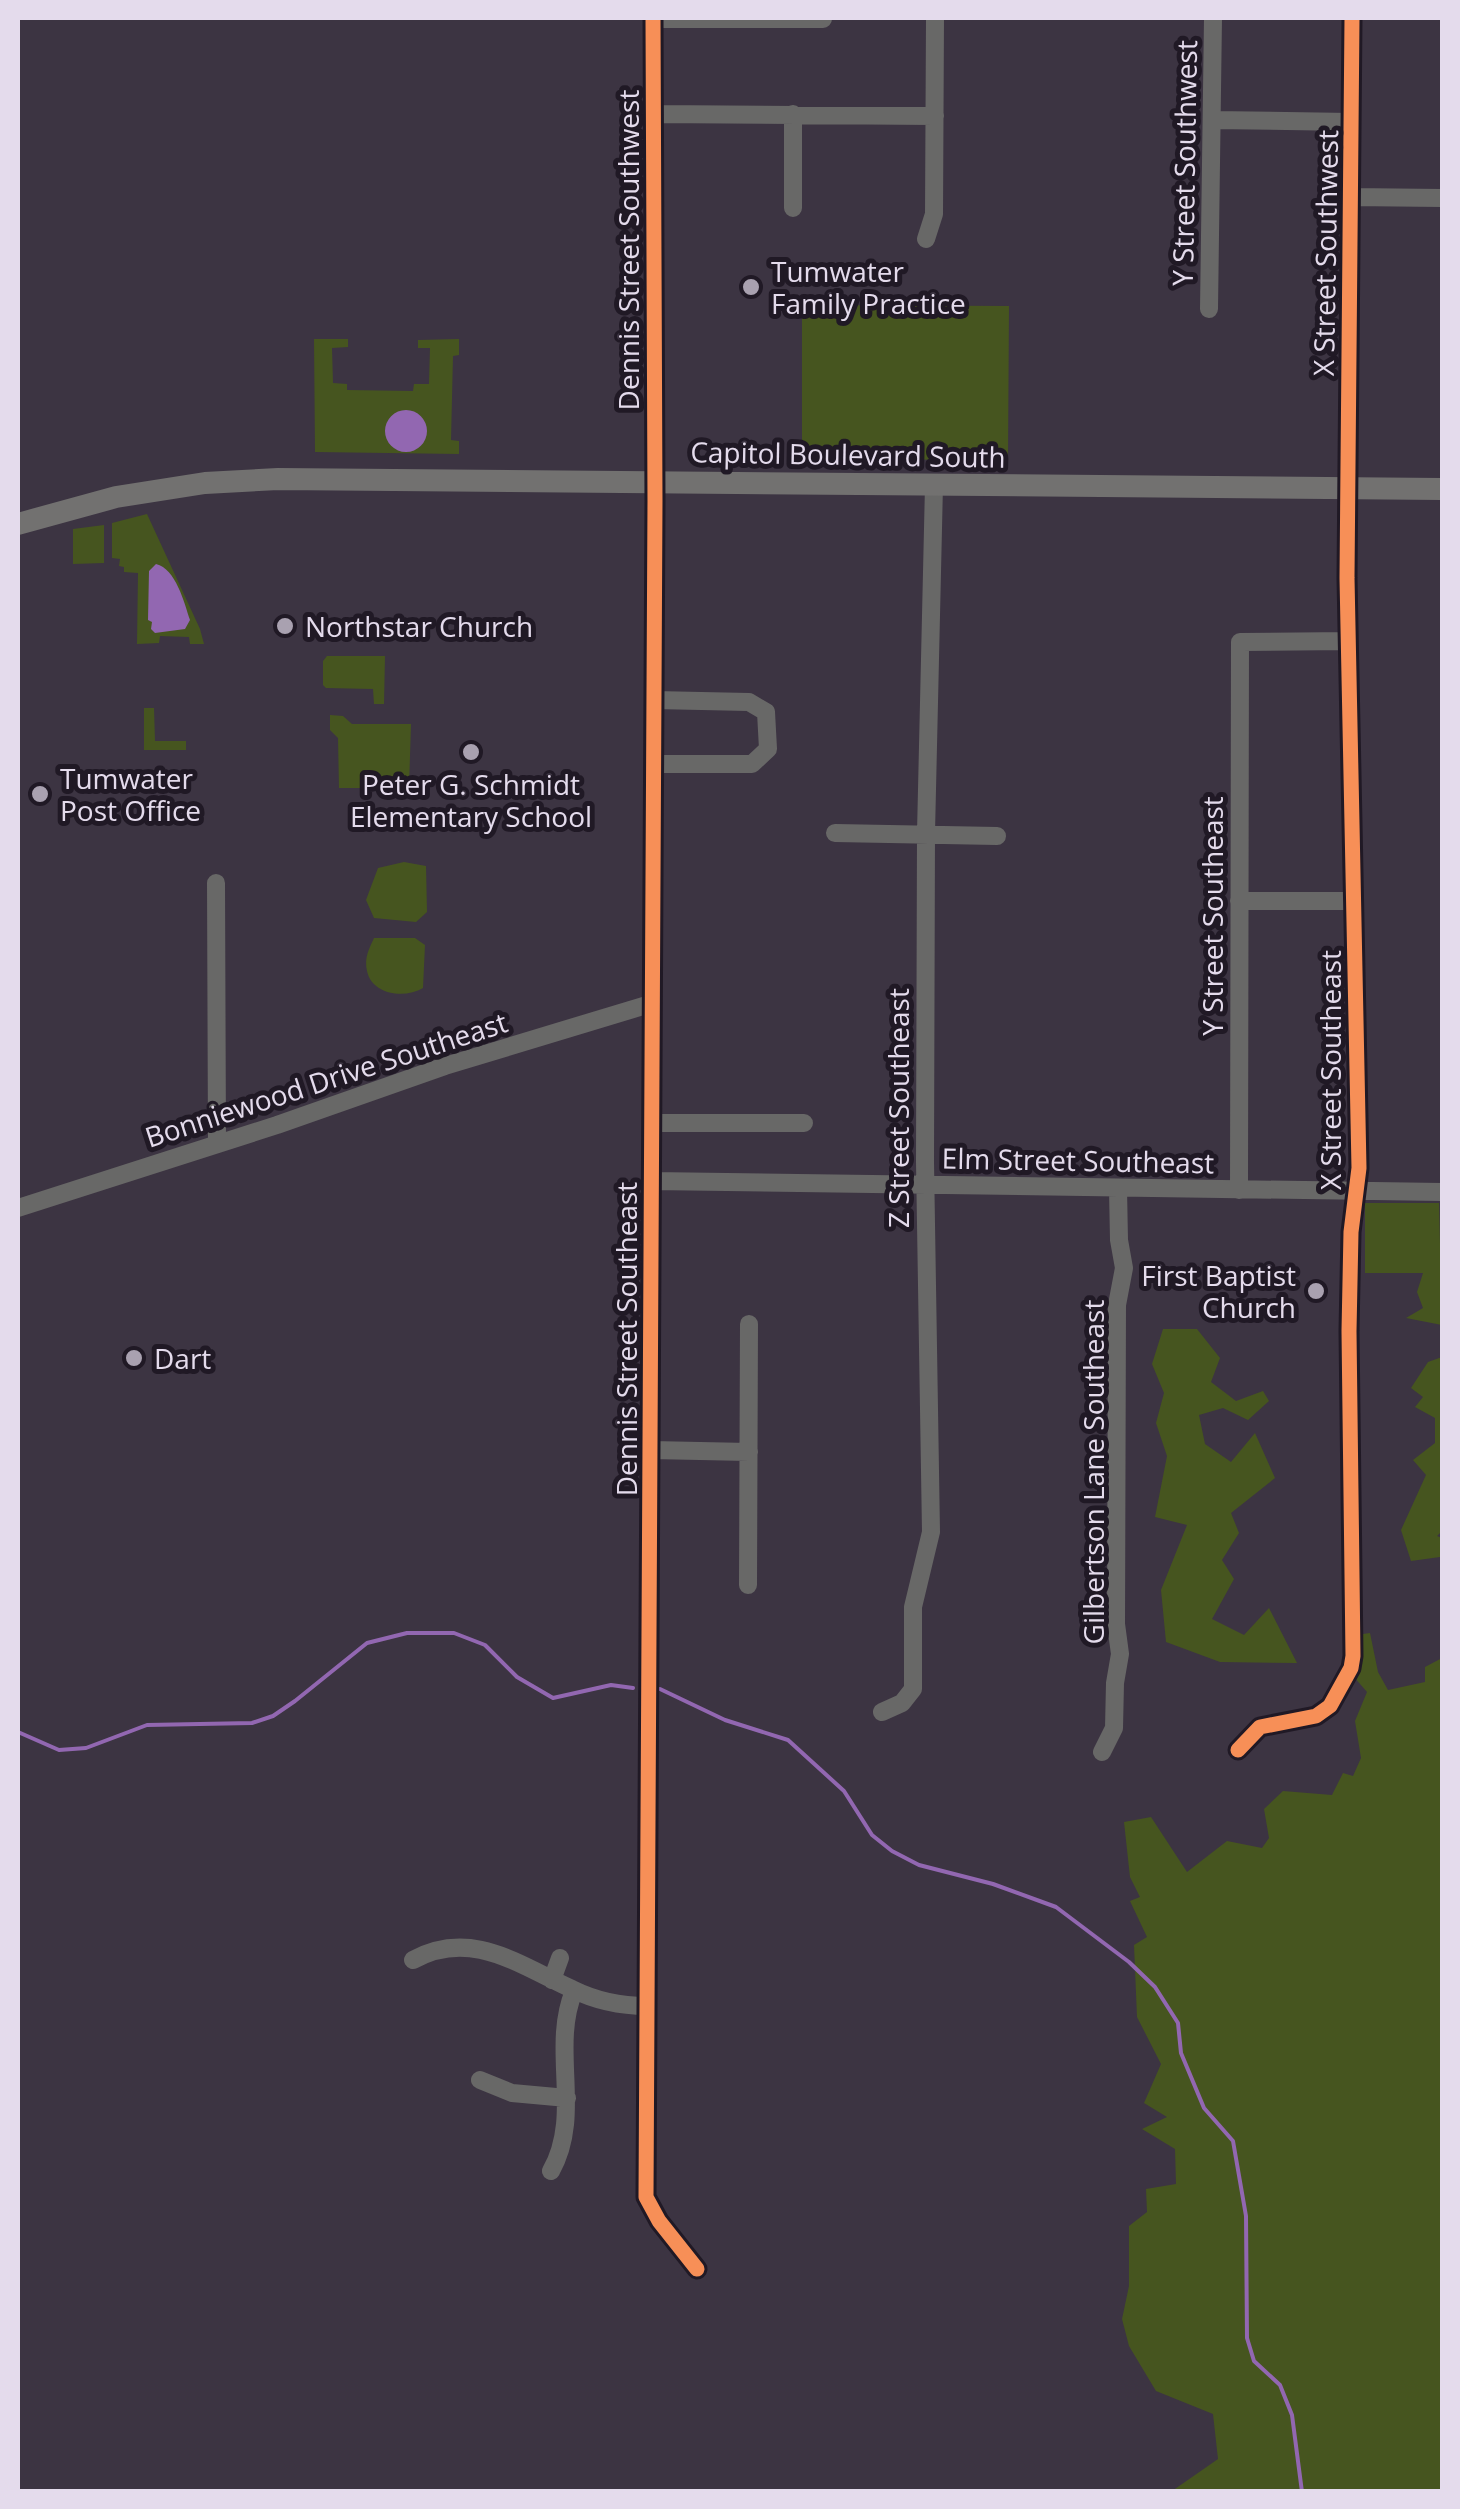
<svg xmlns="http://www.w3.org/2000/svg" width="1460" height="2509" viewBox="0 0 1460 2509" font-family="'Open Sans',sans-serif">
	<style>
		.green { fill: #46551f }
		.water { fill: #9267b1 }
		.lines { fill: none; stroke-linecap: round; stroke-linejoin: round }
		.stream { stroke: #9267b1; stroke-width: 4 }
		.minor { stroke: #686867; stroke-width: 18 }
		.major { stroke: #727170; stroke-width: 22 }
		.cycleway-casing { stroke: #201925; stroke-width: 21 }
		.cycleway { stroke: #f78f57; stroke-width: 15 }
		.poi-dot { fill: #a9a1b0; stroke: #201925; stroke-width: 4 }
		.labels { text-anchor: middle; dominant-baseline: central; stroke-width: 10; stroke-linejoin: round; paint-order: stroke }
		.street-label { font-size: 28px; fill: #e4dbec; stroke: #201925 }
		.poi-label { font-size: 28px; fill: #e4dbec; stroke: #201925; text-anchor: start }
	</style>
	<rect width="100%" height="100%" fill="#3c3442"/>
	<path class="green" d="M802 305 1009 306 1008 460 802 459Z
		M314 339H348V347L332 348 333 383 347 384V390L413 391 414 384H429L430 348H418V340L459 339V355L453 356 451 440 459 441V454L315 452Z
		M147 514 200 629 204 644H190L189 637 160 636 159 643 137 644 138 573 124 572V567L119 566 120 559 112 558V523Z
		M104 525V563L73 564V529Z
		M327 656H385L384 704H374L373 689 326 688 323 685V661Z
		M144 708H154L155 741H186V750H144Z
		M330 715 343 716 352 724H411L409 788H339L338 738 330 730Z
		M404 862 426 866 427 912 416 922 374 918 366 900 378 868Z
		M374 938H415L425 945 423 988C405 999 372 995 367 971 364 958 369 949 374 938Z
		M1365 1203H1439L1442 1325 1406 1318 1423 1308 1417 1292 1423 1273H1365Z
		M1163 1329H1197L1220 1358 1211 1382 1236 1401 1263 1391 1269 1401 1248 1420 1223 1408 1199 1415 1205 1444 1231 1462 1255 1433 1275 1478 1231 1513 1239 1533 1222 1560 1234 1579 1212 1619 1244 1635 1269 1608 1297 1663 1220 1662 1166 1642 1161 1590 1187 1525 1155 1517 1167 1456 1156 1423 1164 1393 1152 1364Z
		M1442 1357V1531L1437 1536 1442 1538V1564L1440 1557 1411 1561 1401 1530 1426 1475 1413 1460 1435 1443V1418L1415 1407 1423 1397 1411 1388 1428 1362Z
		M1370 1633 1378 1672 1388 1690 1425 1682V1667L1442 1658V2491H1172L1218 2459 1213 2414 1156 2391 1129 2346 1122 2319 1129 2286V2226L1147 2212 1146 2189 1176 2184 1175 2149 1142 2129 1167 2117 1144 2103 1161 2064 1137 2017 1134 1945 1147 1937 1130 1901 1140 1897 1130 1877 1124 1822 1151 1817 1187 1872 1227 1841 1262 1848 1269 1838 1264 1809 1283 1791 1332 1795 1343 1773 1353 1776 1361 1758 1355 1721 1367 1692 1354 1677 1363 1634Z"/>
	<path class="water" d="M385 431a21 21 0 1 1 42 0a21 21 0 1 1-42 0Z
		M156 564C176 569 184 602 190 620L185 629 155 633 151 629 152 622 148 620 149 571Z"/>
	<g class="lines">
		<path class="stream" d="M660 1689 725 1720 788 1740 844 1791 872 1835 892 1851 919 1865 993 1884 1056 1907 1129 1962 1155 1987 1178 2023 1181 2053 1204 2108 1233 2141 1246 2216 1247 2338 1254 2361 1280 2385 1292 2415 1302 2492
			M18 1732 59 1750 86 1748 147 1725 252 1723 273 1716 295 1701 367 1643 407 1633H454L485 1645 517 1677 553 1698 611 1685 633 1688"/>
		<path class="minor" d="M653 18 655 501 646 2197 659 2221 697 2269
			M653 19H823
			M653 114 935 116
			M1212 120 1351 122
			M1351 197 1442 198
			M793 208V114
			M926 239 934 214 935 18
			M1209 309 1213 18
			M653 764H752L768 749 766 712 749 702 654 700
			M835 833 997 836
			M216 883 217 1144
			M1239 901H1354
			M652 1123H804
			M652 1181 1442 1192
			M1239 1190 1240 642 1349 641
			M18 1208 277 1125 445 1066 653 1003
			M651 1450 749 1452
			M748 1585 749 1324
			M882 1712 902 1703 913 1689V1607L931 1532 925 1162 926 833 934 485
			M1238 1750 1260 1727 1316 1716 1330 1706 1351 1668 1353 1656 1349 1331 1351 1232 1359 1168 1347 578 1352 18
			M1102 1752 1114 1728 1115 1683 1120 1654 1116 1624 1117 1305 1124 1268 1119 1240 1118 1189
			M413 1960C471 1928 519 1965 572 1989 596 2001 620 2006 647 2006
			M552 1980 560 1958
			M480 2080 512 2093 567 2098
			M551 2171C583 2114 550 2049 574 1991"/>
		<path class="major" d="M18 524 116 497 205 483 278 479 1442 489"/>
		<g class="cycleway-casing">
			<path id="cycleway" d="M653 18 655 501 646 2197 659 2221 697 2269
				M1238 1750 1260 1727 1316 1716 1330 1706 1351 1668 1353 1656 1349 1331 1351 1232 1359 1168 1347 578 1352 18"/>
		</g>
		<use href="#cycleway" class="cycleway"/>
	</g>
	<g class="poi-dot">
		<circle cx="751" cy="287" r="10"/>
		<circle cx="285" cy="626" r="10"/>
		<circle cx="471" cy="752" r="10"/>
		<circle cx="40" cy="794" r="10"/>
		<circle cx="1316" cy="1291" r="10"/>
		<circle cx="134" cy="1358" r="10"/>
	</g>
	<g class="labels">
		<g class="street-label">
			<text transform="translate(1184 163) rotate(-89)">Y Street Southwest</text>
			<text transform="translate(628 250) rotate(-90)">Dennis Street Southwest</text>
			<text transform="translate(1325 253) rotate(-89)">X Street Southwest</text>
			<text transform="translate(848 454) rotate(1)">Capitol Boulevard South</text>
			<text transform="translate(1212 916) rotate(-90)">Y Street Southeast</text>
			<text transform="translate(1330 1070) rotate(-90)">X Street Southeast</text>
			<text transform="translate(326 1079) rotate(-18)">Bonniewood Drive Southeast</text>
			<text transform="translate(898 1108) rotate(-90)">Z Street Southeast</text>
			<text transform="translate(1078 1160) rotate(1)">Elm Street Southeast</text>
			<text transform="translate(626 1339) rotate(-90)">Dennis Street Southeast</text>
			<text transform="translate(1093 1472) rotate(-90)">Gilbertson Lane Southeast</text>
		</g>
		<g class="poi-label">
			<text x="771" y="271">Tumwater<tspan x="771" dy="32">Family Practice</tspan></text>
			<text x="305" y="626">Northstar Church</text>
			<text x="60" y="778">Tumwater<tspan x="60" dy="32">Post Office</tspan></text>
			<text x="471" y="784" text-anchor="middle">Peter G. Schmidt<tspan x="471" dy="32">Elementary School</tspan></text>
			<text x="1296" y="1275" text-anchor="end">First Baptist<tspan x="1296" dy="32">Church</tspan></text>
			<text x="154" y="1358">Dart</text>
		</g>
	</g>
	<rect width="1460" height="2509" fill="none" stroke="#e4dbec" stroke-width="40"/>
</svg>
